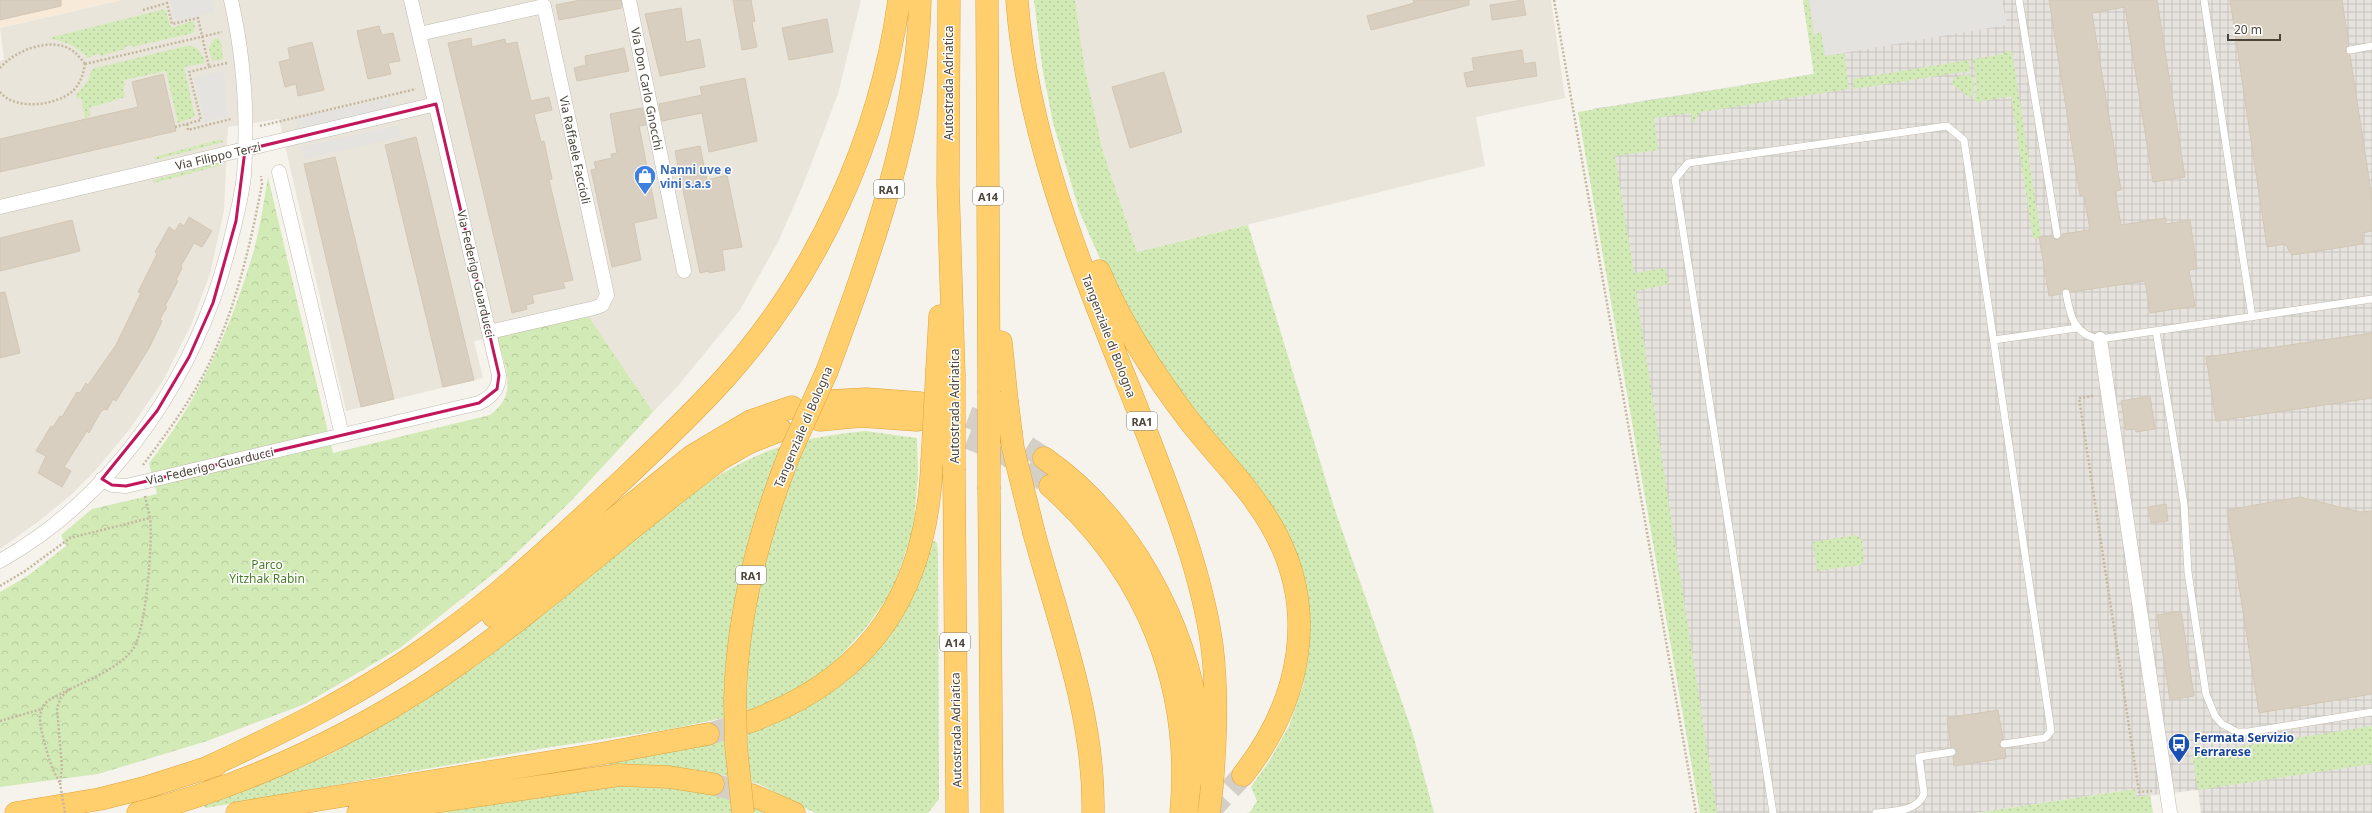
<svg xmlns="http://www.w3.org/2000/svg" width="2372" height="813" viewBox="0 0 2372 813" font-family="'Noto Sans',sans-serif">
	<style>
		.residential { fill: #eae5da }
		.commercial { fill: #f7ead8 }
		.industrial { fill: url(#industrial-grid) }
		.grass { fill: url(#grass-dots) }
		.park { fill: url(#park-crowns) }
		.parking { fill: #e5e3e0 }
		.building { fill: #d8cfc1; stroke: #d3c7b4 }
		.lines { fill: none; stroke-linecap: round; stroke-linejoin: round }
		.motorway-tunnel { stroke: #d4d0c8; stroke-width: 22; stroke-dasharray: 22 11; stroke-linecap: butt }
		.service-casing { stroke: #c2bbae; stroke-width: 8 }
		.minor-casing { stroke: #c2bbae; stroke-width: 15 }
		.motorway-casing { stroke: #e0a43c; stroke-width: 23 }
		.path { stroke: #c4b79f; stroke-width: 2.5; stroke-dasharray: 2 2; stroke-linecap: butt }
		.service { stroke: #fff; stroke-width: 7 }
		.minor { stroke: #fff; stroke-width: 14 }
		.motorway { stroke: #ffcf6e; stroke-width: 22 }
		.motorway-bridge-casing { stroke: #e0a43c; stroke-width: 23; stroke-linecap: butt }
		.path-bridge { stroke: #c4b79f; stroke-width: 2.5; stroke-dasharray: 2 2; stroke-linecap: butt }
		.motorway-bridge { stroke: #ffcf6e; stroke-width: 22 }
		.marked { fill: none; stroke: #c2185b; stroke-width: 3; stroke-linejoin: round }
		.labels { text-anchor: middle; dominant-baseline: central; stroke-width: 3; stroke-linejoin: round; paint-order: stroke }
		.shield { fill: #fff; stroke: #817c74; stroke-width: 1 }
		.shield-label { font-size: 11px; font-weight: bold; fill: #4b4439 }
		.street-label { font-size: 12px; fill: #4b4439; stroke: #fff }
		.shop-label { font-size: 12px; font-weight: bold; fill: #366cbe; stroke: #fff; text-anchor: start }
		.park-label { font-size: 12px; fill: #4a7f2a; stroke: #fff }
		.transit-label { font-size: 12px; font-weight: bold; fill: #164399; stroke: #fff; text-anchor: start }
	</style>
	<defs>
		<pattern id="industrial-grid" width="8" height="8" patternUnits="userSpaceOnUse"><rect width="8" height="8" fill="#e6e2dd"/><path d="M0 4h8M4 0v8" fill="none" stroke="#c7c3be"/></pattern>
		<pattern id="grass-dots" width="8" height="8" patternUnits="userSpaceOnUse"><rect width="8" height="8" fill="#d2eab5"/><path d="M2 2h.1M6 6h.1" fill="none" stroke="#b6ca9c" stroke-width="1.8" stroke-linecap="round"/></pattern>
		<pattern id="park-crowns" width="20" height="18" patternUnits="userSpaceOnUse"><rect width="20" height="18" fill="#d2eab5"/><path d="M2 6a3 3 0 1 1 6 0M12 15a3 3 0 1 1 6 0" fill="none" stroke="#b6ca9c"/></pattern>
	</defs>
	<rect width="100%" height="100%" fill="#f6f3ec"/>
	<path class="residential" d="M122 0H861L838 94 803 185 778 242 740 310 678 386 653 412 589 317 474 341 483 378 346 411 279 119 228 127 224 211 210 274 191 325 164 379 129 430 94 472 72 494 39 521 0 549V61L4 59 0 28Z
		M1075 0H1551L1565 98 1476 117 1485 166 1137 252 1103 152 1085 70Z"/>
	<path class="commercial" d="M0 0H122L0 28Z"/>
	<path class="industrial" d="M1803 0H2372V813H2201L2198 790 2136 797 2134 789 1976 813H1701L1592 109 1814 74Z"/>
	<path class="grass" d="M1034 0H1075L1085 70 1103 152 1137 252 1248 225 1334 507 1412 731 1434 813H1246L1250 812 1257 801 1251 787 1270 760 1289 726 1303 685 1308 649 1300 577 1212 437 1117 298 1080 213 1053 123 1042 66Z
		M1803 0H1809L1814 35 1821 31 1825 56 1844 53 1849 89 1701 112 1693 123 1691 113 1654 118 1658 150 1615 156 1634 273 1665 268 1669 284 1636 291 1717 813H1700L1578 112 1814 74Z
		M165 9 171 28 193 21 195 27 193 33 132 47 131 45 125 47V49L100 56 99 53 88 58C77 46 66 42 49 38Z
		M218 38 221 43 223 59 212 61 209 48 214 39Z
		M186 46C198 46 202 52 205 63L184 67 195 117 178 123 166 71 124 80 125 86 123 87 125 97 89 108 90 116 85 118 81 97 77 99 76 95 88 81 92 69Z
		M2005 50 2012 52 2041 237 2033 239 2011 96 1977 102 1974 100 1977 90 1973 59 2005 54Z
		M1969 60 1970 71 1854 89 1853 79Z
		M1969 74 1973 78 1974 92 1970 98 1951 83 1955 77Z
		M222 139 223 142 155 160 154 157Z
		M221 162 222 165 154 183 153 180Z
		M865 431 917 438 918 477 913 530 892 592 864 630 834 663 804 685 769 705 742 714 671 729 545 748 206 808 203 806V803L329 755 418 705 470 670 516 634 695 491C755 450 792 439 865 431Z
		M1856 535 1862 540 1864 562 1860 565 1817 571 1813 542Z
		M935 541 937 543 938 555 939 799 928 813H815L759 784 711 772 674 767 638 765 609 767V761L698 745 731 737 886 639C912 606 920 581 932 542Z
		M2372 726V764L2198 790 2192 754Z
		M622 785C664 786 729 792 766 813H427Z
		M2135 789 2136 797 2150 795 2153 813H1976Z"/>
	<path class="park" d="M268 177 333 453 490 415C507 402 510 390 506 369 503 356 501 347 492 337L589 317 653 412 572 500 503 566 400 648 305 704 207 741 98 774 0 787V592L29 575 66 546 61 535 92 509 157 494 149 463C196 404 227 337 249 266 259 237 263 206 268 177Z"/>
	<path class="parking" d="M170 0H211L214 12 175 21Z
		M1809 0H2002L2007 25 1825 56 1821 31 1814 36Z
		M224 71 227 117 205 123 194 77Z
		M392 97 394 109 298 131 295 119Z
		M398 125 401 137 305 159 302 147Z"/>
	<path class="building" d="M0 0H61V6L0 20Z
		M580 0H621L622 8 559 20 556 5Z
		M733 0H751L755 21 752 22 757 47 742 50Z
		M1413 0H1469V5L1371 30 1367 16 1414 3Z
		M1523 0 1526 15 1492 20 1490 5Z
		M2049 0H2157L2185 177 2153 182 2125 7 2092 13 2121 190 2115 191 2121 225 2166 218V224L2190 220 2197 269 2189 270 2195 306 2150 313 2145 281 2071 292 2065 288 2061 294 2049 296 2039 237 2052 236 2057 240 2062 234 2090 230 2084 196H2080Z
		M2230 0H2342L2349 45 2345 50 2350 55 2372 198V231L2362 233 2363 244 2292 255 2285 244 2267 247Z
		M681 8 686 42 700 39 705 67 660 76 645 14Z
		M827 19 833 52 789 60 782 28Z
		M379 26 382 35 393 33 400 61 388 63 391 74 368 79 357 31Z
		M471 38 472 47 505 39 506 44 517 42 531 101 549 97 552 110 534 114 541 142 544 141 552 179 549 180 573 280 563 282 565 288 532 295 534 303 526 305 527 309 512 313 448 43Z
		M312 42 324 90 298 96 296 84 285 87 279 62 290 59 288 48Z
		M624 48 629 71 577 81 574 68 586 65 585 56Z
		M1522 50 1524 64 1535 62 1537 76 1467 87 1464 73 1474 71 1472 58Z
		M1164 72 1182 132 1130 148 1112 87Z
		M163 74 176 131 0 172V139L138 107 132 82Z
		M745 78 757 141 709 152 702 113 662 121 659 104 702 95 700 87Z
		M642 108 646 125 639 126 657 218 634 223 641 260 612 267 591 170 596 169 594 162 612 158 611 154 617 153 610 114Z
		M416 137 474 380 443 387 385 145Z
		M700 146 707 180 727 175 742 247 722 250 725 270 709 273V271L700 273 675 151Z
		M335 157 394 399 361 407 304 164Z
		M189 217 212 231 202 247 194 243 181 266 182 268 176 280 178 281 165 306 167 307 160 319 162 321 149 348 116 401 113 399 107 410 104 409 100 413 89 433 87 431 64 467 71 471 62 487 38 473 46 456 36 451 51 426 53 427 60 416 62 417 77 392 80 393 86 383 88 385 116 345 141 293 138 292 157 254 155 252 169 227 175 231 180 223 184 226Z
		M72 220 80 251 0 271V238Z
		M5 292 20 353 0 358V293Z
		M2372 333V398L2216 421 2206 357Z
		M2150 396 2155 429 2136 432 2135 429 2126 430 2121 401Z
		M2300 497 2360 512 2372 511V694L2259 713 2227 510Z
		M2166 504 2168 521 2151 523 2148 507Z
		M2181 611 2194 696 2170 700 2157 615Z
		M1998 710 2003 739 1999 745 2005 749 2006 758 1954 766 1953 757 1957 751 1951 747 1947 718Z"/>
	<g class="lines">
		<path class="motorway-tunnel" d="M937 407C977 417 1011 435 1044 458
			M937 427C976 440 1020 457 1050 486
			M708 734 749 722
			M713 784 752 795
			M1208 813 1243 775"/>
		<g class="service-casing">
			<path id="service" d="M2019 0 2057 235
				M2204 0 2252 317
				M2350 50 2372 46
				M2066 293C2070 316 2074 335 2100 339L2372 299
				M2156 331 2184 504 2188 572 2206 694 2215 716 2222 724 2237 732H2248L2372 712
				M1994 340 2077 328
				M1773 813 1675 179 1688 163 1947 126 1964 140 2051 731 2045 738 2004 744
				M1876 813C1893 811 1917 812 1924 794L1919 757 1952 752"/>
		</g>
		<g class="minor-casing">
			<path id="minor" d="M629 0 684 271
				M419 34 544 6 607 295 602 305 594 308 489 332
				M279 172 342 435
				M0 207 436 104
				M2100 339 2170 813
				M102 479 112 485 126 486 479 403C492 397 499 389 499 375L411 0
				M0 561C119 494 200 369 231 239 236 218 242 196 244 175 248 116 244 57 231 0"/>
		</g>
		<g class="motorway-casing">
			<path id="motorway" d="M949 0 948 185 954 375
				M987 0 989 391
				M1017 0C1028 151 1092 292 1146 431 1172 498 1202 574 1212 646 1218 693 1216 739 1212 786
				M1099 271C1122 326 1155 376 1191 423 1218 457 1249 487 1271 525 1320 609 1301 701 1243 775
				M1001 342 1007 401
				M937 369 940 316
				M827 371C870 255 918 125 920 0
				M829 401 866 399 920 403
				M820 420 861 416 917 420
				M1044 458C1129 517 1187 623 1199 725 1202 754 1200 784 1199 813
				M954 471 957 813
				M1050 486C1146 571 1193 685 1181 813
				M989 489 992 813
				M1034 533C1059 624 1095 717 1093 813
				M493 616 692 456 751 421 792 407
				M735 700C737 616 758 534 789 455
				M749 722C872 677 927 591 932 462
				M202 770C284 732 366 692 439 638 501 594 556 542 612 490 650 454 689 418 724 379 817 276 880 138 899 0
				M752 795 794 813
				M16 813 100 799 144 788 216 765
				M138 813C249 786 367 729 460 663 551 599 633 523 722 458L748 443 781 430
				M237 813 600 754 708 734
				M358 813 619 775 669 777 713 784"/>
		</g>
		<path class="path" d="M1554 0 1696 813
			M143 10 167 3 172 24 198 18 209 67 227 63
			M85 64 222 32
			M0 68C15 50 54 35 74 52 78 55 82 60 85 64
			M0 92C15 111 57 106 74 90 81 82 83 74 85 64
			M187 124 188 130 231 119
			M260 126 416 89
			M175 127 201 120 189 72 209 67
			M2093 396 2079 398 2139 792 2152 791
			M143 465C169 430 197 393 214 353 238 298 251 242 262 184L261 176
			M0 586 25 571 70 538 150 518 145 496
			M70 689 61 697 57 708 62 768 60 783C52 770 48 756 44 741 41 729 37 716 44 705 48 699 57 696 64 692 84 682 120 668 133 649 146 631 153 541 150 518
			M0 721 42 709"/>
		<use href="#service" class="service"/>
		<use href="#minor" class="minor"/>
		<use href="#motorway" class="motorway"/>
		<g class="motorway-bridge-casing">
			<path id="motorway-bridge" d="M989 391V489
				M1007 401 1013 448 1034 533
				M789 455 827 371
				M932 462 937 369
				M954 471V375
				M735 700 736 746 743 813
				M1209 813 1212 786"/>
		</g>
		<path class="path-bridge" d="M60 783 65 813"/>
		<use href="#motorway-bridge" class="motorway-bridge"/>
	</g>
	<path class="marked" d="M436 104 499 375 497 389 479 403 126 486 112 485 102 479 157 411 189 357 213 303 236 221 245 150Z"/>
	<defs>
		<g id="shop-pin" transform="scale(1.15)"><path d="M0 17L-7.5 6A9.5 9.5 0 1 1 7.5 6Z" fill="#3f7fe0" stroke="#fff"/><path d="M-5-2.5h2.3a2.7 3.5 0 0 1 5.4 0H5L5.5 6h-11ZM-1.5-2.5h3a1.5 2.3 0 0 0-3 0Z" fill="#fff"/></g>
		<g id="bus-pin" transform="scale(1.15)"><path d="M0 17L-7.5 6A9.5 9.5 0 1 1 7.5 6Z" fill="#1a4fb4" stroke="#fff"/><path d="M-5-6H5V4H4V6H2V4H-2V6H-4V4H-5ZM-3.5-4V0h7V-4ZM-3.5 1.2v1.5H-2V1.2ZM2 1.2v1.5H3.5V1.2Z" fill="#fff"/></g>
	</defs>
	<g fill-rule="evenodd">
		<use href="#shop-pin" x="645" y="176"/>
		<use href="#bus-pin" x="2179" y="744"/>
	</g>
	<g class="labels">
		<g class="shield">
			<rect x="874" y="180" width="30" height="18" rx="3"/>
			<rect x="973" y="187" width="30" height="18" rx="3"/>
			<rect x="1127" y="412" width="30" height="18" rx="3"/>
			<rect x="736" y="566" width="30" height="18" rx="3"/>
			<rect x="940" y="633" width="30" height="18" rx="3"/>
		</g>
		<g class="shield-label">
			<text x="889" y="189">RA1</text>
			<text x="988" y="196">A14</text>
			<text x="1142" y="421">RA1</text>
			<text x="751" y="575">RA1</text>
			<text x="955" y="642">A14</text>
		</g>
		<g class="street-label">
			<text transform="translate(948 83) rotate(-90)">Autostrada Adriatica</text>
			<text transform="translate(647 89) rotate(79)">Via Don Carlo Gnocchi</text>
			<text transform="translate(575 150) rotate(78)">Via Raffaele Faccioli</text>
			<text transform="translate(218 156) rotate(-13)">Via Filippo Terzi</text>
			<text transform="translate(476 274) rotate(77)">Via Federigo Guarducci</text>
			<text transform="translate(1109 336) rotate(69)">Tangenziale di Bologna</text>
			<text transform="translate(954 406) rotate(-90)">Autostrada Adriatica</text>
			<text transform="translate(803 427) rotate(-67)">Tangenziale di Bologna</text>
			<text transform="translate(210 466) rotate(-13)">Via Federigo Guarducci</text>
			<text transform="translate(956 730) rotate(-91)">Autostrada Adriatica</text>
		</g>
		<g class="shop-label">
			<text x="660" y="169">Nanni uve e<tspan x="660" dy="14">vini s.a.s</tspan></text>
		</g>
		<g class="park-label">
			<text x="267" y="564">Parco<tspan x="267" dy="14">Yitzhak Rabin</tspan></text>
		</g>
		<g class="transit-label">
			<text x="2194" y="737">Fermata Servizio<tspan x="2194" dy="14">Ferrarese</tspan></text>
		</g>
	</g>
	<path d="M2228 34v6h52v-6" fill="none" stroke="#4b4439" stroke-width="2"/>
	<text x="2234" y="34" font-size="12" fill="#4b4439" stroke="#ffffff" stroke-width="3" paint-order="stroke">20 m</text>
</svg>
